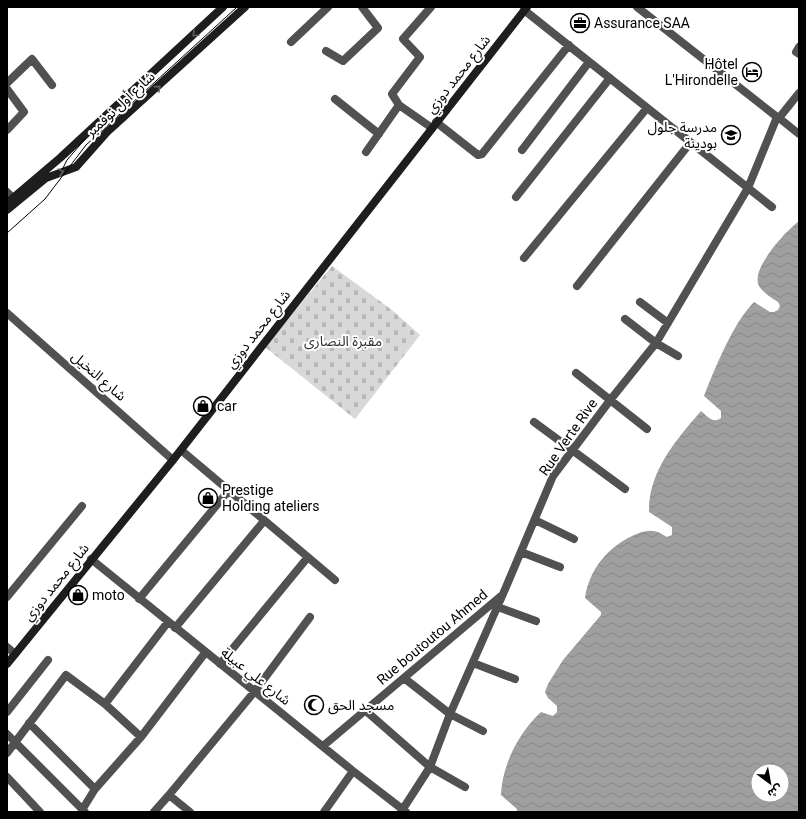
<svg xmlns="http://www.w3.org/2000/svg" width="806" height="819" viewBox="0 0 806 819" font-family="Roboto,'Noto Sans Arabic',sans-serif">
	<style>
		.cemetery { fill: url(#cemetery-stones) }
		.water { fill: url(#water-waves); fill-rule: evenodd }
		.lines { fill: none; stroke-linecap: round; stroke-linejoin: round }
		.street { stroke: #515151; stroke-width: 8 }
		.secondary { stroke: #1e1e1e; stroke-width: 8 }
		.tram { stroke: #000; stroke-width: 1 }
		.oneway { stroke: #626262 }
		.labels { text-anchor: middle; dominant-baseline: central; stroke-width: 4; stroke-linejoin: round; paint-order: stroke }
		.poi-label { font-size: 14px; fill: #000; stroke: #fff; text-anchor: start }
		.street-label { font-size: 14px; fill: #000; stroke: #fff }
		.park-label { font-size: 14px; fill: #2f2f2f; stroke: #fff }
	</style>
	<defs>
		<pattern id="cemetery-stones" width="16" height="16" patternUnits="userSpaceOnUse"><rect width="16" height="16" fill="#d8d8d8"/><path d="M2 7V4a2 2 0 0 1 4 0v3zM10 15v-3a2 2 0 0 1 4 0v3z" fill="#b8b8b8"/></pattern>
		<pattern id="water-waves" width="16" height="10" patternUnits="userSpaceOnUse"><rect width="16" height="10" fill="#9f9f9f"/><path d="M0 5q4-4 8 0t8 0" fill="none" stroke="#878787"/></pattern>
	</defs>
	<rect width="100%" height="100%" fill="#fff"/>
	<path class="cemetery" d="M332 266 392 310 420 335 355 419 265 347Z"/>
	<path class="water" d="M799 221V812H517V809L501 795C502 765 519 732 541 712L553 716 557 712V706L548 698 545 692 548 684 563 660 601 615V612L585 598C589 570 607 548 632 536 639 533 646 530 653 531 658 531 663 535 667 537L672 535V527L649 512C648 472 676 440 701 411 707 416 713 424 721 418V411L704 396C715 368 733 323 754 302L770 312H774L778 310 780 306 778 302C772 298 763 293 759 286 750 269 786 231 799 221ZM758 771H782V795H758Z"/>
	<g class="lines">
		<path class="street" d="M431 7 403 39 420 57 392 94 399 105 432 128
			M637 7 777 117
			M524 10 772 207
			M291 42 328 7
			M799 47 796 52 799 54
			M326 51 343 61 378 28 362 7
			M7 83 32 59 52 85
			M7 89 24 112 7 130
			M335 99 379 134
			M777 117 779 118 799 93
			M779 118 799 134
			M436 122 478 155 482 154 569 45
			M522 150 589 62
			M366 152 399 105
			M7 192 13 198
			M516 197 610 78
			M524 258 647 108
			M577 286 690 143
			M640 302 668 323
			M7 313 173 460
			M625 319 656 343 678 356
			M576 373 647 429
			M534 422 625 489
			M181 450 335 580
			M535 520 574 539
			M521 552 560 567
			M91 559 353 771 406 812
			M7 597 82 506
			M139 599 230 489
			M498 607 536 621
			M175 628 264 521
			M7 647 15 654
			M473 663 515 679
			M220 664 308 557
			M404 678 450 714 483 731
			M105 704 168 622
			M366 711 430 767 465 787
			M7 712 48 660
			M29 723 95 789
			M7 734 85 812
			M323 746 501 596
			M7 753 66 675 105 704 141 737
			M7 777 40 812
			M169 795 255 691 310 617
			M82 810 95 789 141 737 205 653
			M154 812 169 795 190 812
			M324 812 353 771
			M401 812 430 767 450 714 503 594 553 476 611 399 656 343 748 188 777 117"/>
		<path class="secondary" d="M7 203 60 158 223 7
			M7 210 46 178 76 167 107 132 245 7
			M7 664 173 460 527 7"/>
		<path class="tram" d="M62 170 67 160 86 138
			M7 233 45 199 86 145 237 7"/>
	</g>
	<defs><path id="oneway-chevron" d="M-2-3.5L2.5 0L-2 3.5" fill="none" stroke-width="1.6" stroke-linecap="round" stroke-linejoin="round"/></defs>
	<g class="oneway">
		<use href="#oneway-chevron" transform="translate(195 34) rotate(137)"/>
		<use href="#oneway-chevron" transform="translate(158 88) rotate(-42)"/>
		<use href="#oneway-chevron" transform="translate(61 172) rotate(-15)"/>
	</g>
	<defs>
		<g id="office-ring" transform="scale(1)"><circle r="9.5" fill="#fff" stroke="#000" stroke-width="1.5"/><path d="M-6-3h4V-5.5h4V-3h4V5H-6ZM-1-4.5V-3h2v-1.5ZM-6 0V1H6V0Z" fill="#000"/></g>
		<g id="hotel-ring" transform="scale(1)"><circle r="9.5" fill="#fff" stroke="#000" stroke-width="1.5"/><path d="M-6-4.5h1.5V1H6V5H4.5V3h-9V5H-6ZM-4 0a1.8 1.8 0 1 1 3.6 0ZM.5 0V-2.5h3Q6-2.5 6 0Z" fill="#000"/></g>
		<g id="school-ring" transform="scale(1)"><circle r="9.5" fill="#fff" stroke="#000" stroke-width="1.5"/><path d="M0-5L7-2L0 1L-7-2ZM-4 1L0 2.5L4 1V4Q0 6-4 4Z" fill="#000"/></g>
		<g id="shop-ring" transform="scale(1)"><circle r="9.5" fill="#fff" stroke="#000" stroke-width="1.5"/><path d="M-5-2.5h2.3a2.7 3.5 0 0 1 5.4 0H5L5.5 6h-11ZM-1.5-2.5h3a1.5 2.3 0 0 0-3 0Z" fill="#000"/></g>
		<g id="mosque-ring" transform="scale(1)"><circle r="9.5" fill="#fff" stroke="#000" stroke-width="1.5"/><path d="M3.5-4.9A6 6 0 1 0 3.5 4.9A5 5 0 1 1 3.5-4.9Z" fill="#000"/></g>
	</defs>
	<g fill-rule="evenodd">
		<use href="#office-ring" x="580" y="23"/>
		<use href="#hotel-ring" x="752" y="72"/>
		<use href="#school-ring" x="731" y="135"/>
		<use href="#shop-ring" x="203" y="406"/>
		<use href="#shop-ring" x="208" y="498"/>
		<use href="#shop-ring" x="78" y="595"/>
		<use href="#mosque-ring" x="314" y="705"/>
	</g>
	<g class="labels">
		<g class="poi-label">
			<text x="594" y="23">Assurance SAA</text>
			<text x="738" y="64" text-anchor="end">Hôtel<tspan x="738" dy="16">L'Hirondelle</tspan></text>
			<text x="717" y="127" text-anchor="end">مدرسة جلول<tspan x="717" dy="16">بودينة</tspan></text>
			<text x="217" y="406">car</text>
			<text x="222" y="490">Prestige<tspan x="222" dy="16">Holding ateliers</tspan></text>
			<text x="92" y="595">moto</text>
			<text x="328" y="705">مسجد الحق</text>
		</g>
		<g class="street-label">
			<text transform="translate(458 74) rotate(-52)">شارع محمد دوزي</text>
			<text transform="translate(120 104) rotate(-43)">شارع أول نوفمبر</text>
			<text transform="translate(258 329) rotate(-52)">شارع محمد دوزي</text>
			<text transform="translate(99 376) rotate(41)">شارع النخيل</text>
			<text transform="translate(568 437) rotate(-55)">Rue Verte Rive</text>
			<text transform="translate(56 582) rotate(-51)">شارع محمد دوزي</text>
			<text transform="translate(432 637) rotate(-40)">Rue boutoutou Ahmed</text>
			<text transform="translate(256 676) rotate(38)">شارع علي عبيلة</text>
		</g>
		<g class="park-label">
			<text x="343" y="341">مقبرة النصارى</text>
		</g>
	</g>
	<rect width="806" height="819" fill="none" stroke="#000000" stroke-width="16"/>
	<g transform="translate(770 783) rotate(148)"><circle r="19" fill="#ffffff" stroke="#999999"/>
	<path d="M0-3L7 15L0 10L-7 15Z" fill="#000000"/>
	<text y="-6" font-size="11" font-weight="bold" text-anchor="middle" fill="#000000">ش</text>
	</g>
</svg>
